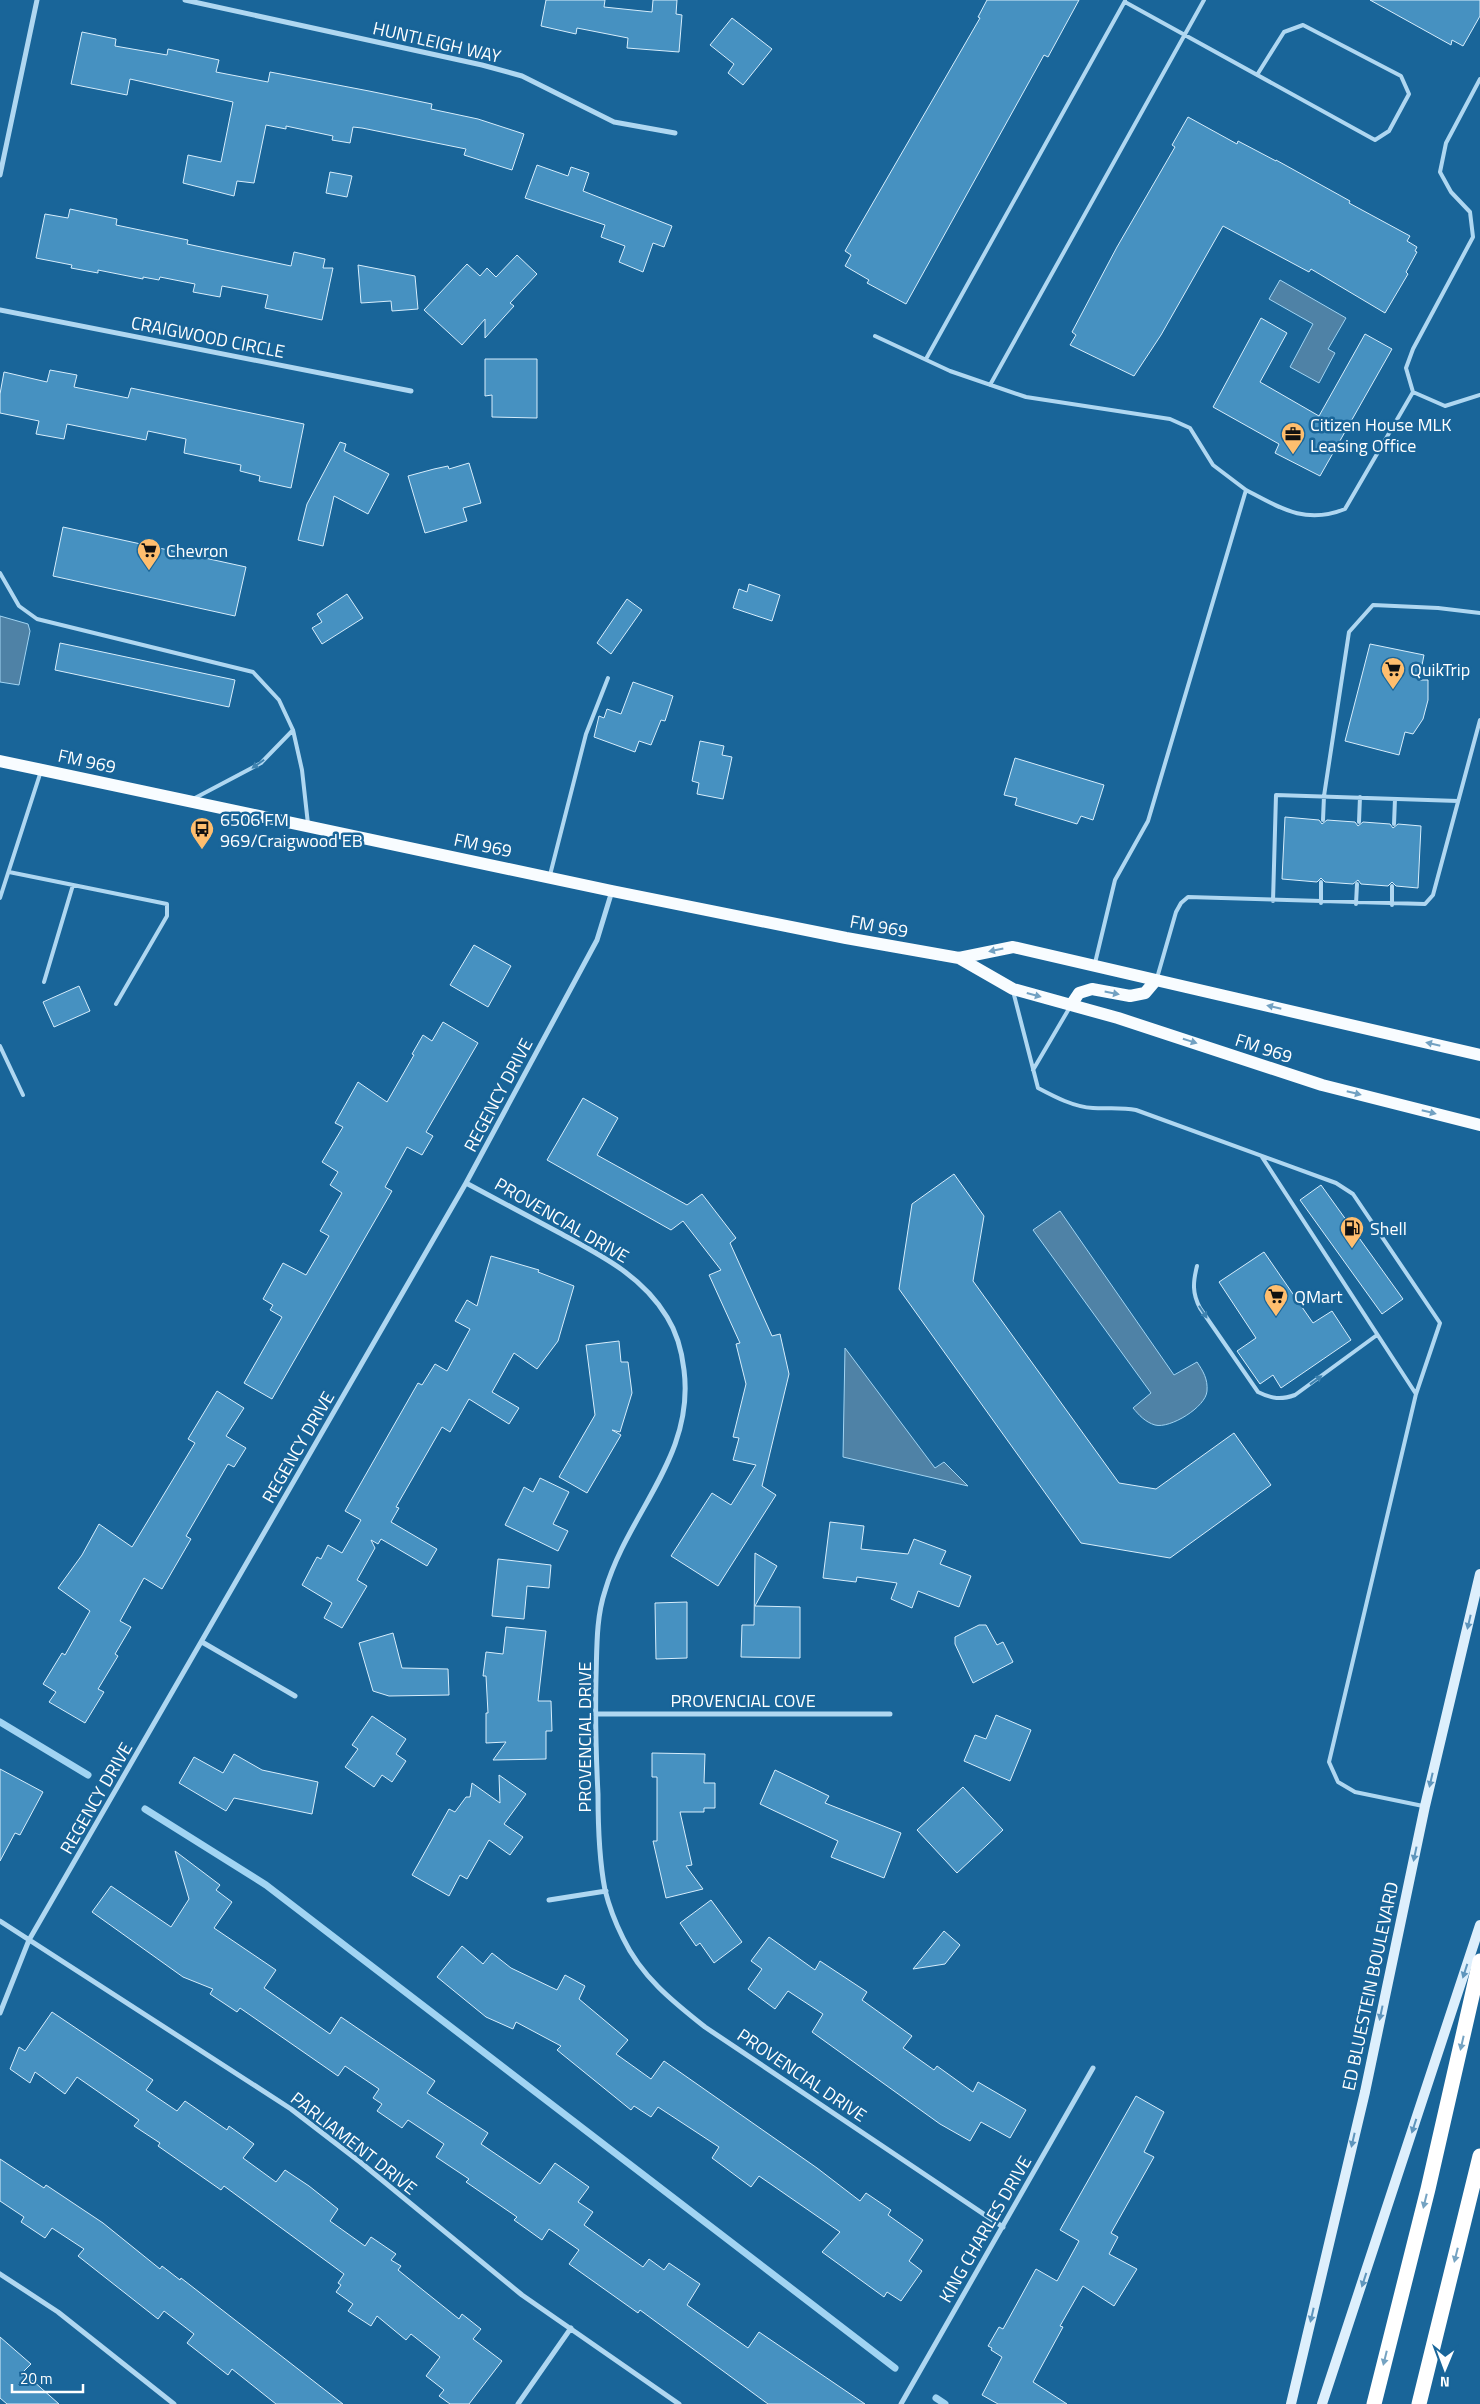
<svg xmlns="http://www.w3.org/2000/svg" width="1480" height="2404" viewBox="0 0 1480 2404" font-family="'Titillium Web',sans-serif">
	<style>
		.water { fill: #4f82a6; stroke: #a1d4f3 }
		.lines { fill: none; stroke-linecap: round; stroke-linejoin: round }
		.stream { stroke: #a1d4f3; stroke-width: 7 }
		.building { fill: #4691c1; stroke: #d6edfc }
		.lane { stroke: #afd7f1; stroke-width: 4 }
		.street { stroke: #afd7f1; stroke-width: 5 }
		.secondary { stroke: #ddeffc; stroke-width: 10 }
		.primary { stroke: #f8fcff; stroke-width: 12 }
		.highway { stroke: #fff; stroke-width: 15 }
		.oneway { fill: #3e82af }
		.oneway2 { fill: #72a1c2 }
		.oneway3 { fill: #5e95bc }
		.oneway4 { fill: #75a3c2 }
		.labels { text-anchor: middle; dominant-baseline: central; stroke-width: 5; stroke-linejoin: round; paint-order: stroke }
		.street-label { font-size: 18px; fill: #fff; stroke: #196599 }
		.poi-label { font-size: 18px; fill: #fff; stroke: #196599; text-anchor: start }
	</style>
	<rect width="100%" height="100%" fill="#196599"/>
	<path class="water" d="M1280 280 1346 318 1328 349 1335 353 1319 383 1290 367 1313 324 1269 299Z
		M0 616 28 624 30 631 19 685 0 682Z
		M1060 1211 1174 1375 1197 1362C1203 1371 1208 1379 1207 1391 1206 1407 1170 1429 1155 1425 1145 1422 1139 1415 1133 1408L1151 1393 1033 1230Z
		M845 1348 935 1468 944 1462 968 1486 843 1457Z"/>
	<g class="lines">
		<path class="stream" d="M0 1722 88 1775
			M145 1809 266 1885 895 2368
			M936 2398 945 2404"/>
	</g>
	<path class="building" d="M546 0H605L604 7 652 12 653 0H677L676 14 682 15 679 52 627 48 628 38 577 28 576 34 541 26Z
		M987 0H1079L1048 57 1044 55 906 304 867 283 869 280 845 266 851 255 845 251 980 18 978 17Z
		M1370 0H1480V16L1463 46 1452 40 1451 45Z
		M732 18 772 49 743 85 728 73 734 64 710 45Z
		M82 32 116 39 115 46 167 55 168 49 219 60 216 72 268 82 270 72 369 91 432 104 431 109 478 119 524 134 512 170 464 155 466 149 362 128 353 127 350 143 332 140 333 136 286 126V129L266 125 254 183 237 181 234 196 183 183 188 155 221 162 233 102 130 79 127 95 71 84Z
		M1188 117 1237 144 1238 141 1276 161V160L1350 201 1349 203 1410 236 1407 241 1417 247 1415 251 1417 252 1406 272 1408 274 1385 313 1311 269 1309 272 1223 226 1161 335 1134 376 1070 345 1076 335 1072 332 1117 247 1175 147 1172 145Z
		M537 165 568 176 571 167 589 173 583 191 672 226 664 247 653 243 643 272 619 262 625 246 601 237 605 225 525 198Z
		M330 172 352 176 347 197 326 193Z
		M70 209 117 219 116 225 188 240 187 244 291 266 294 252 325 259 323 268H333L322 320 265 308 268 295 222 286 220 297 193 292 195 284 160 277 159 280 143 277V279L98 270V273L71 268 72 265 36 258 45 214 68 218Z
		M517 255 537 274 510 303 514 306 485 338V319L462 345 424 310 467 264 480 276 487 268 496 277Z
		M358 265 415 276 418 309 392 311 391 301 361 303Z
		M1261 318 1287 333 1260 382 1319 416 1365 334 1392 349 1320 476 1275 453 1279 444 1213 407Z
		M485 359H537V418L492 417V395L485 396Z
		M50 370 77 375 74 387 128 398 131 388 304 424 291 488 259 481 260 476 240 471 241 465 184 453 186 439 148 431 146 440 67 424 64 439 36 434 39 421 0 413V394L4 372 47 382Z
		M340 442 346 444 344 451 389 474 368 514 334 496 323 546 298 540 307 504Z
		M469 463 481 503 463 508 467 521 425 533 408 476 434 469 448 466 449 469Z
		M63 527 246 567 235 616 53 576Z
		M749 584 780 595 772 621 733 608 739 589 747 592Z
		M347 594 363 618 322 644 312 628 322 622 317 614Z
		M627 599 642 610 611 654 597 643Z
		M60 643 235 680 229 707 55 670Z
		M1370 644 1424 655 1419 680H1428V700L1423 719 1413 734 1405 732 1399 755 1345 741Z
		M633 682 673 696 665 721 661 720 651 745 639 741 635 752 594 737 599 716 604 718 607 709 621 714Z
		M700 741 724 746 722 755 732 757 723 799 697 794 699 783 692 781Z
		M1015 758 1104 785 1093 820 1081 816 1077 824 1015 805 1017 798 1004 795Z
		M1285 817 1319 820 1322 824 1327 820 1355 822 1358 826 1363 822 1390 824 1393 828 1398 824 1421 826 1418 888 1396 886 1392 882 1388 886 1361 884 1358 880 1353 884 1325 882 1321 878 1317 882 1282 879Z
		M474 945 511 966 488 1007 450 985Z
		M79 986 90 1011 54 1027 43 1002Z
		M443 1022 478 1043 426 1132 433 1136 422 1155 407 1147 385 1187 392 1191 272 1399 244 1383 282 1317 270 1310 273 1305 263 1299 283 1263 306 1275 329 1236 320 1231 342 1193 330 1185 338 1172 322 1162 343 1127 335 1123 358 1082 387 1102 414 1055 412 1054 423 1035 432 1041Z
		M583 1098 618 1118 597 1155 687 1205 702 1194 736 1238 730 1243 772 1336 780 1334 789 1374 762 1486 776 1495 718 1586 671 1556 712 1493 731 1505 756 1465 733 1460 739 1438 733 1437 746 1384 736 1344 740 1343 709 1275 721 1270 683 1221 671 1230 547 1160Z
		M954 1174 984 1216 973 1281 1119 1483 1156 1489 1234 1433 1271 1485 1170 1558 1081 1543 899 1289 912 1204Z
		M1321 1185 1403 1299 1382 1314 1300 1200Z
		M1264 1252 1313 1323 1332 1311 1351 1340 1281 1388 1273 1375 1260 1384 1237 1351 1256 1338 1219 1282Z
		M491 1256 539 1270 538 1272 574 1286 558 1341 537 1369 514 1353 492 1392 519 1408 509 1424 469 1399 450 1432 442 1427 396 1507 399 1508 391 1522 437 1549 427 1566 381 1539 378 1544 371 1540 375 1548 357 1580 367 1586 342 1628 324 1618 332 1603 302 1585 317 1557 321 1559 328 1545 342 1553 361 1520 345 1511 418 1383 422 1385 435 1364 447 1371 470 1329 455 1321 467 1300 477 1306Z
		M619 1341 621 1362H628L632 1393 620 1432 612 1430 621 1435 587 1493 559 1477 595 1415 586 1345Z
		M217 1391 244 1408 226 1436 246 1448 234 1467 228 1464 186 1536 191 1539 162 1589 144 1578 120 1621 131 1627 115 1654 118 1656 98 1689 104 1692 85 1723 49 1702 56 1692 43 1684 62 1653 65 1655 90 1611 58 1588 82 1555 99 1524 132 1547 195 1443 188 1439Z
		M540 1478 569 1492 553 1524 568 1531 558 1551 505 1525 524 1487 533 1492Z
		M830 1522 864 1526 861 1549 908 1554 914 1539 946 1551 940 1564 971 1576 959 1607 918 1591 912 1608 891 1599 897 1583 857 1577 856 1582 823 1578Z
		M755 1553 777 1566 755 1606 800 1607V1658L741 1657 742 1625H754Z
		M498 1559 551 1565 549 1588 527 1586 524 1619 492 1616Z
		M687 1602V1658L656 1659 655 1603Z
		M979 1625H986L997 1645 1003 1642 1013 1662 973 1683 955 1644V1637Z
		M506 1627 546 1631 538 1701H551L552 1731H546V1759L493 1760 506 1742 486 1743V1713H488L486 1676H483L486 1652 503 1654Z
		M393 1633 402 1668 448 1669 449 1695 389 1696 373 1691 359 1643Z
		M996 1715 1031 1730 1010 1781 964 1761 975 1735 986 1739Z
		M372 1716 406 1739 396 1754 406 1761 392 1782 382 1775 374 1787 345 1767 358 1749 352 1745Z
		M652 1753 705 1754 704 1783H715V1808H704V1812H680L692 1865 686 1866 703 1889 666 1898 653 1841H657V1777H652Z
		M234 1754 262 1770 318 1782 312 1814 234 1798 226 1811 179 1783 194 1757 223 1773Z
		M0 1769 43 1792 20 1835 15 1833 0 1861Z
		M775 1770 829 1796 825 1803 901 1833 884 1878 831 1857 838 1841 760 1804Z
		M499 1775 526 1794 504 1824 523 1837 510 1855 489 1840 467 1879 460 1875 449 1896 412 1875 449 1809 455 1812 466 1797H470L472 1783 500 1803Z
		M963 1787 1003 1830 957 1873 917 1830Z
		M175 1851 220 1885 216 1890 232 1902 214 1928 276 1970 264 1988 330 2034 341 2017 435 2081 427 2093 488 2133 481 2144 540 2184 555 2163 589 2187 578 2202 593 2212 584 2225 643 2267 649 2259 664 2270 669 2263 700 2284 687 2305 748 2348 759 2332 865 2404H768L640 2310 638 2313 569 2264 579 2250 549 2229 542 2240 514 2220 517 2217 466 2182 469 2179 436 2157 444 2144 408 2120 402 2128 377 2111 382 2104 373 2098 379 2089 345 2066 338 2076 240 2008 237 2012 210 1994 213 1989 183 1977 92 1912 111 1886 171 1927 189 1899Z
		M711 1900 742 1942 714 1963 700 1943 696 1946 680 1923Z
		M944 1931 960 1945 945 1964 913 1969Z
		M769 1937 815 1970 820 1961 867 1992 862 2000 912 2036 903 2048 934 2070 937 2066 973 2092 978 2082 1026 2110 1010 2138 981 2122 970 2141 940 2124 812 2032 823 2014 788 1991 775 2009 748 1989 762 1969 751 1961Z
		M462 1946 483 1964 492 1953 511 1968 557 1990 565 1975 585 1986 579 1999 628 2040 616 2054 651 2079 664 2061 817 2168 860 2201 866 2193 891 2210 888 2215 923 2240 909 2261 922 2271 901 2301 887 2292 884 2297 822 2252 840 2232 759 2176 751 2187 712 2158 719 2147 658 2107 651 2117 634 2106 631 2110 557 2050 561 2046 516 2022 513 2029 486 2017 437 1977Z
		M52 2012 153 2080 146 2090 177 2111 185 2101 227 2130 229 2126 254 2144 243 2158 276 2182 285 2170 309 2186 338 2209 330 2221 365 2246 371 2237 396 2254 391 2260 401 2266 398 2270 459 2319 462 2314 481 2329 473 2339 502 2361 469 2404H450L439 2396 444 2390 426 2376 440 2357 411 2334 406 2340 377 2316 371 2326 348 2311 353 2304 336 2292 341 2285 338 2283 344 2274 224 2186 221 2190 158 2146 160 2143 134 2126 139 2120 77 2077 65 2094 35 2072 30 2083 10 2069 19 2047 25 2051Z
		M1136 2096 1164 2112 1144 2152 1154 2157 1111 2233 1118 2237 1109 2254 1137 2269 1114 2306 1083 2286 1060 2326 1063 2327 1033 2382 1067 2404H998L982 2395 1002 2357 991 2350 992 2348 988 2346 999 2327 1003 2329 1036 2269 1057 2281 1079 2241 1060 2230Z
		M0 2159 44 2188 46 2185 103 2223 160 2269 162 2266 180 2280 181 2278 343 2404H276L232 2369 228 2375 187 2343 194 2334 164 2311 158 2319 78 2256 84 2249 52 2228 45 2238 21 2222 24 2217 0 2201Z
		M0 2337 31 2364 23 2372 59 2404H7L0 2398Z"/>
	<g class="lines">
		<path class="lane" d="M1125 2 1375 140 1389 131 1409 94 1401 76 1303 25 1284 32 1257 75
			M875 336 950 371 1026 397 1170 419 1190 428 1213 465 1246 490
			M926 359 1125 1
			M990 385 1204 0
			M1413 392 1406 368 1413 349 1473 237 1470 212 1451 192 1440 172 1446 143 1480 79
			M0 573 19 606 37 619 253 672 279 700 293 730 302 770 308 824
			M195 798 261 763 293 730
			M1323 820 1324 796 1349 632 1373 605 1438 608 1480 613
			M1359 822 1360 797
			M1394 824 1395 799
			M9 872 167 904V916L116 1004
			M550 875 586 734 608 678
			M0 898 41 771
			M1273 901 1276 795 1458 801
			M1321 903V882
			M1356 904 1357 884
			M1392 905V886
			M1095 963 1115 880 1148 821 1246 490C1280 508 1306 525 1345 509L1413 392 1445 406 1480 395
			M1157 978 1176 912 1181 903 1188 897 1425 904 1433 895 1480 720
			M44 982 73 885
			M1013 991 1038 1088C1055 1097 1074 1107 1093 1108 1107 1109 1121 1107 1136 1110L1336 1183 1353 1194 1440 1323 1416 1394 1329 1762 1338 1782 1355 1792 1423 1806
			M0 1046 23 1095
			M1033 1070 1070 1007
			M1262 1157 1416 1394
			M1197 1266C1193 1282 1192 1293 1200 1308L1258 1392C1272 1399 1281 1400 1295 1395L1377 1335"/>
		<path class="street" d="M185 0 482 65 522 76 614 122 675 133
			M0 175 37 0
			M0 310 411 391
			M466 1183C496 1199 526 1215 556 1231 598 1254 641 1274 667 1317 677 1333 682 1352 684 1370 695 1457 628 1512 605 1591 596 1618 597 1648 596 1677 595 1716 596 1755 598 1794 598 1825 599 1859 605 1890 609 1906 616 1924 623 1938 641 1976 672 2001 705 2027L1003 2227
			M202 1642 295 1696
			M595 1714H890
			M549 1900 606 1891
			M0 1921 291 2109 360 2162 522 2295 679 2404
			M0 2013 29 1940 466 1183 597 940 612 891
			M0 2274 58 2312 174 2404
			M518 2404 571 2328
			M901 2404 1093 2068"/>
		<path class="secondary" d="M1291 2404 1365 2092 1425 1806 1480 1574
			M1322 2404 1480 1925"/>
		<path class="primary" d="M0 761 612 891 846 938 959 958 1013 989 1118 1018 1322 1085 1480 1125
			M959 958 1013 947 1480 1055
			M1071 1005 1079 993 1092 989 1130 996 1145 993 1156 980"/>
		<path class="highway" d="M1374 2404 1428 2189 1480 1961
			M1419 2404 1480 2156"/>
	</g>
	<defs><path id="oneway-solid" d="M-6-.8H1V-3.2L6.5 0L1 3.2V.8H-6Z" transform="scale(1.25)"/></defs>
	<g class="oneway">
		<use href="#oneway-solid" transform="translate(258 764) rotate(145)"/>
		<use href="#oneway-solid" transform="translate(1203 1312) rotate(57)"/>
		<use href="#oneway-solid" transform="translate(1316 1380) rotate(-36)"/>
	</g>
	<g class="oneway2">
		<use href="#oneway-solid" transform="translate(996 950) rotate(168)"/>
		<use href="#oneway-solid" transform="translate(1112 993) rotate(11)"/>
		<use href="#oneway-solid" transform="translate(1034 995) rotate(15)"/>
		<use href="#oneway-solid" transform="translate(1274 1007) rotate(-167)"/>
		<use href="#oneway-solid" transform="translate(1190 1041) rotate(18)"/>
		<use href="#oneway-solid" transform="translate(1433 1044) rotate(-167)"/>
		<use href="#oneway-solid" transform="translate(1354 1093) rotate(14)"/>
		<use href="#oneway-solid" transform="translate(1429 1112) rotate(14)"/>
	</g>
	<g class="oneway3">
		<use href="#oneway-solid" transform="translate(1469 1622) rotate(103)"/>
		<use href="#oneway-solid" transform="translate(1431 1780) rotate(103)"/>
		<use href="#oneway-solid" transform="translate(1415 1854) rotate(102)"/>
		<use href="#oneway-solid" transform="translate(1465 1971) rotate(108)"/>
		<use href="#oneway-solid" transform="translate(1381 2013) rotate(102)"/>
		<use href="#oneway-solid" transform="translate(1414 2126) rotate(108)"/>
		<use href="#oneway-solid" transform="translate(1353 2140) rotate(103)"/>
		<use href="#oneway-solid" transform="translate(1364 2280) rotate(108)"/>
		<use href="#oneway-solid" transform="translate(1312 2315) rotate(103)"/>
	</g>
	<g class="oneway4">
		<use href="#oneway-solid" transform="translate(1462 2043) rotate(103)"/>
		<use href="#oneway-solid" transform="translate(1425 2201) rotate(104)"/>
		<use href="#oneway-solid" transform="translate(1456 2255) rotate(104)"/>
		<use href="#oneway-solid" transform="translate(1385 2358) rotate(104)"/>
	</g>
	<defs>
		<g id="office-pin" transform="scale(1.25)"><path d="M0 17L-7.5 6A9.5 9.5 0 1 1 7.5 6Z" fill="#ffbe6e" stroke="#196599"/><path d="M-6-3h4V-5.5h4V-3h4V5H-6ZM-1-4.5V-3h2v-1.5ZM-6 0V1H6V0Z" fill="#111"/></g>
		<g id="supermarket-pin" transform="scale(1.25)"><path d="M0 17L-7.5 6A9.5 9.5 0 1 1 7.5 6Z" fill="#ffbe6e" stroke="#196599"/><path d="M-6-5.5h2.5l.6 2H6L4.5 2H-2.5L-4.4-4H-6ZM-1.5 3.2a1.3 1.3 0 1 0 .1 0ZM3 3.2a1.3 1.3 0 1 0 .1 0Z" fill="#111"/></g>
		<g id="bus-pin" transform="scale(1.25)"><path d="M0 17L-7.5 6A9.5 9.5 0 1 1 7.5 6Z" fill="#ffbe6e" stroke="#196599"/><path d="M-5-6H5V4H4V6H2V4H-2V6H-4V4H-5ZM-3.5-4V0h7V-4ZM-3.5 1.2v1.5H-2V1.2ZM2 1.2v1.5H3.5V1.2Z" fill="#111"/></g>
		<g id="fuel-pin" transform="scale(1.25)"><path d="M0 17L-7.5 6A9.5 9.5 0 1 1 7.5 6Z" fill="#ffbe6e" stroke="#196599"/><path d="M-5.5-6h7V0h2V4h1.3V-2.5L3-4.5l.8-.8L6-3V5H2.5V1h-1V6h-7ZM-4.2-4.7v3.2H.2V-4.7Z" fill="#111"/></g>
	</defs>
	<g fill-rule="evenodd">
		<use href="#office-pin" x="1293" y="434"/>
		<use href="#supermarket-pin" x="149" y="550"/>
		<use href="#supermarket-pin" x="1393" y="669"/>
		<use href="#bus-pin" x="202" y="829"/>
		<use href="#fuel-pin" x="1352" y="1228"/>
		<use href="#supermarket-pin" x="1276" y="1296"/>
	</g>
	<g class="labels">
		<g class="street-label">
			<text transform="translate(437 42) rotate(13)">HUNTLEIGH WAY</text>
			<text transform="translate(208 337) rotate(11)">CRAIGWOOD CIRCLE</text>
			<text transform="translate(87 761) rotate(12)">FM 969</text>
			<text transform="translate(483 845) rotate(12)">FM 969</text>
			<text transform="translate(879 926) rotate(10)">FM 969</text>
			<text transform="translate(1264 1048) rotate(18)">FM 969</text>
			<text transform="translate(498 1095) rotate(-62)">REGENCY DRIVE</text>
			<text transform="translate(562 1220) rotate(30)">PROVENCIAL DRIVE</text>
			<text transform="translate(298 1447) rotate(-60)">REGENCY DRIVE</text>
			<text x="743" y="1700">PROVENCIAL COVE</text>
			<text transform="translate(584 1737) rotate(-90)">PROVENCIAL DRIVE</text>
			<text transform="translate(96 1798) rotate(-60)">REGENCY DRIVE</text>
			<text transform="translate(1370 1986) rotate(-78)">ED BLUESTEIN BOULEVARD</text>
			<text transform="translate(802 2075) rotate(34)">PROVENCIAL DRIVE</text>
			<text transform="translate(354 2143) rotate(38)">PARLIAMENT DRIVE</text>
			<text transform="translate(985 2229) rotate(-60)">KING CHARLES DRIVE</text>
		</g>
		<g class="poi-label">
			<text x="1310" y="424">Citizen House MLK<tspan x="1310" dy="21">Leasing Office</tspan></text>
			<text x="166" y="550">Chevron</text>
			<text x="1410" y="669">QuikTrip</text>
			<text x="220" y="819">6506 FM<tspan x="220" dy="21">969/Craigwood EB</tspan></text>
			<text x="1370" y="1228">Shell</text>
			<text x="1294" y="1296">QMart</text>
		</g>
	</g>
	<g transform="translate(1445 2369) rotate(181)" stroke="#196599" stroke-width="4" paint-order="stroke">
	<path d="M0-4L9 19L0 12L-9 19Z" fill="#ffffff"/>
	<text y="-8" font-size="14" font-weight="bold" text-anchor="middle" fill="#ffffff">N</text>
	</g>
	<path d="M12 2384v8h71v-8" fill="none" stroke="#ffffff" stroke-width="2.5"/>
	<text x="20" y="2384" font-size="15" fill="#ffffff" stroke="#196599" stroke-width="4" paint-order="stroke">20 m</text>
</svg>
